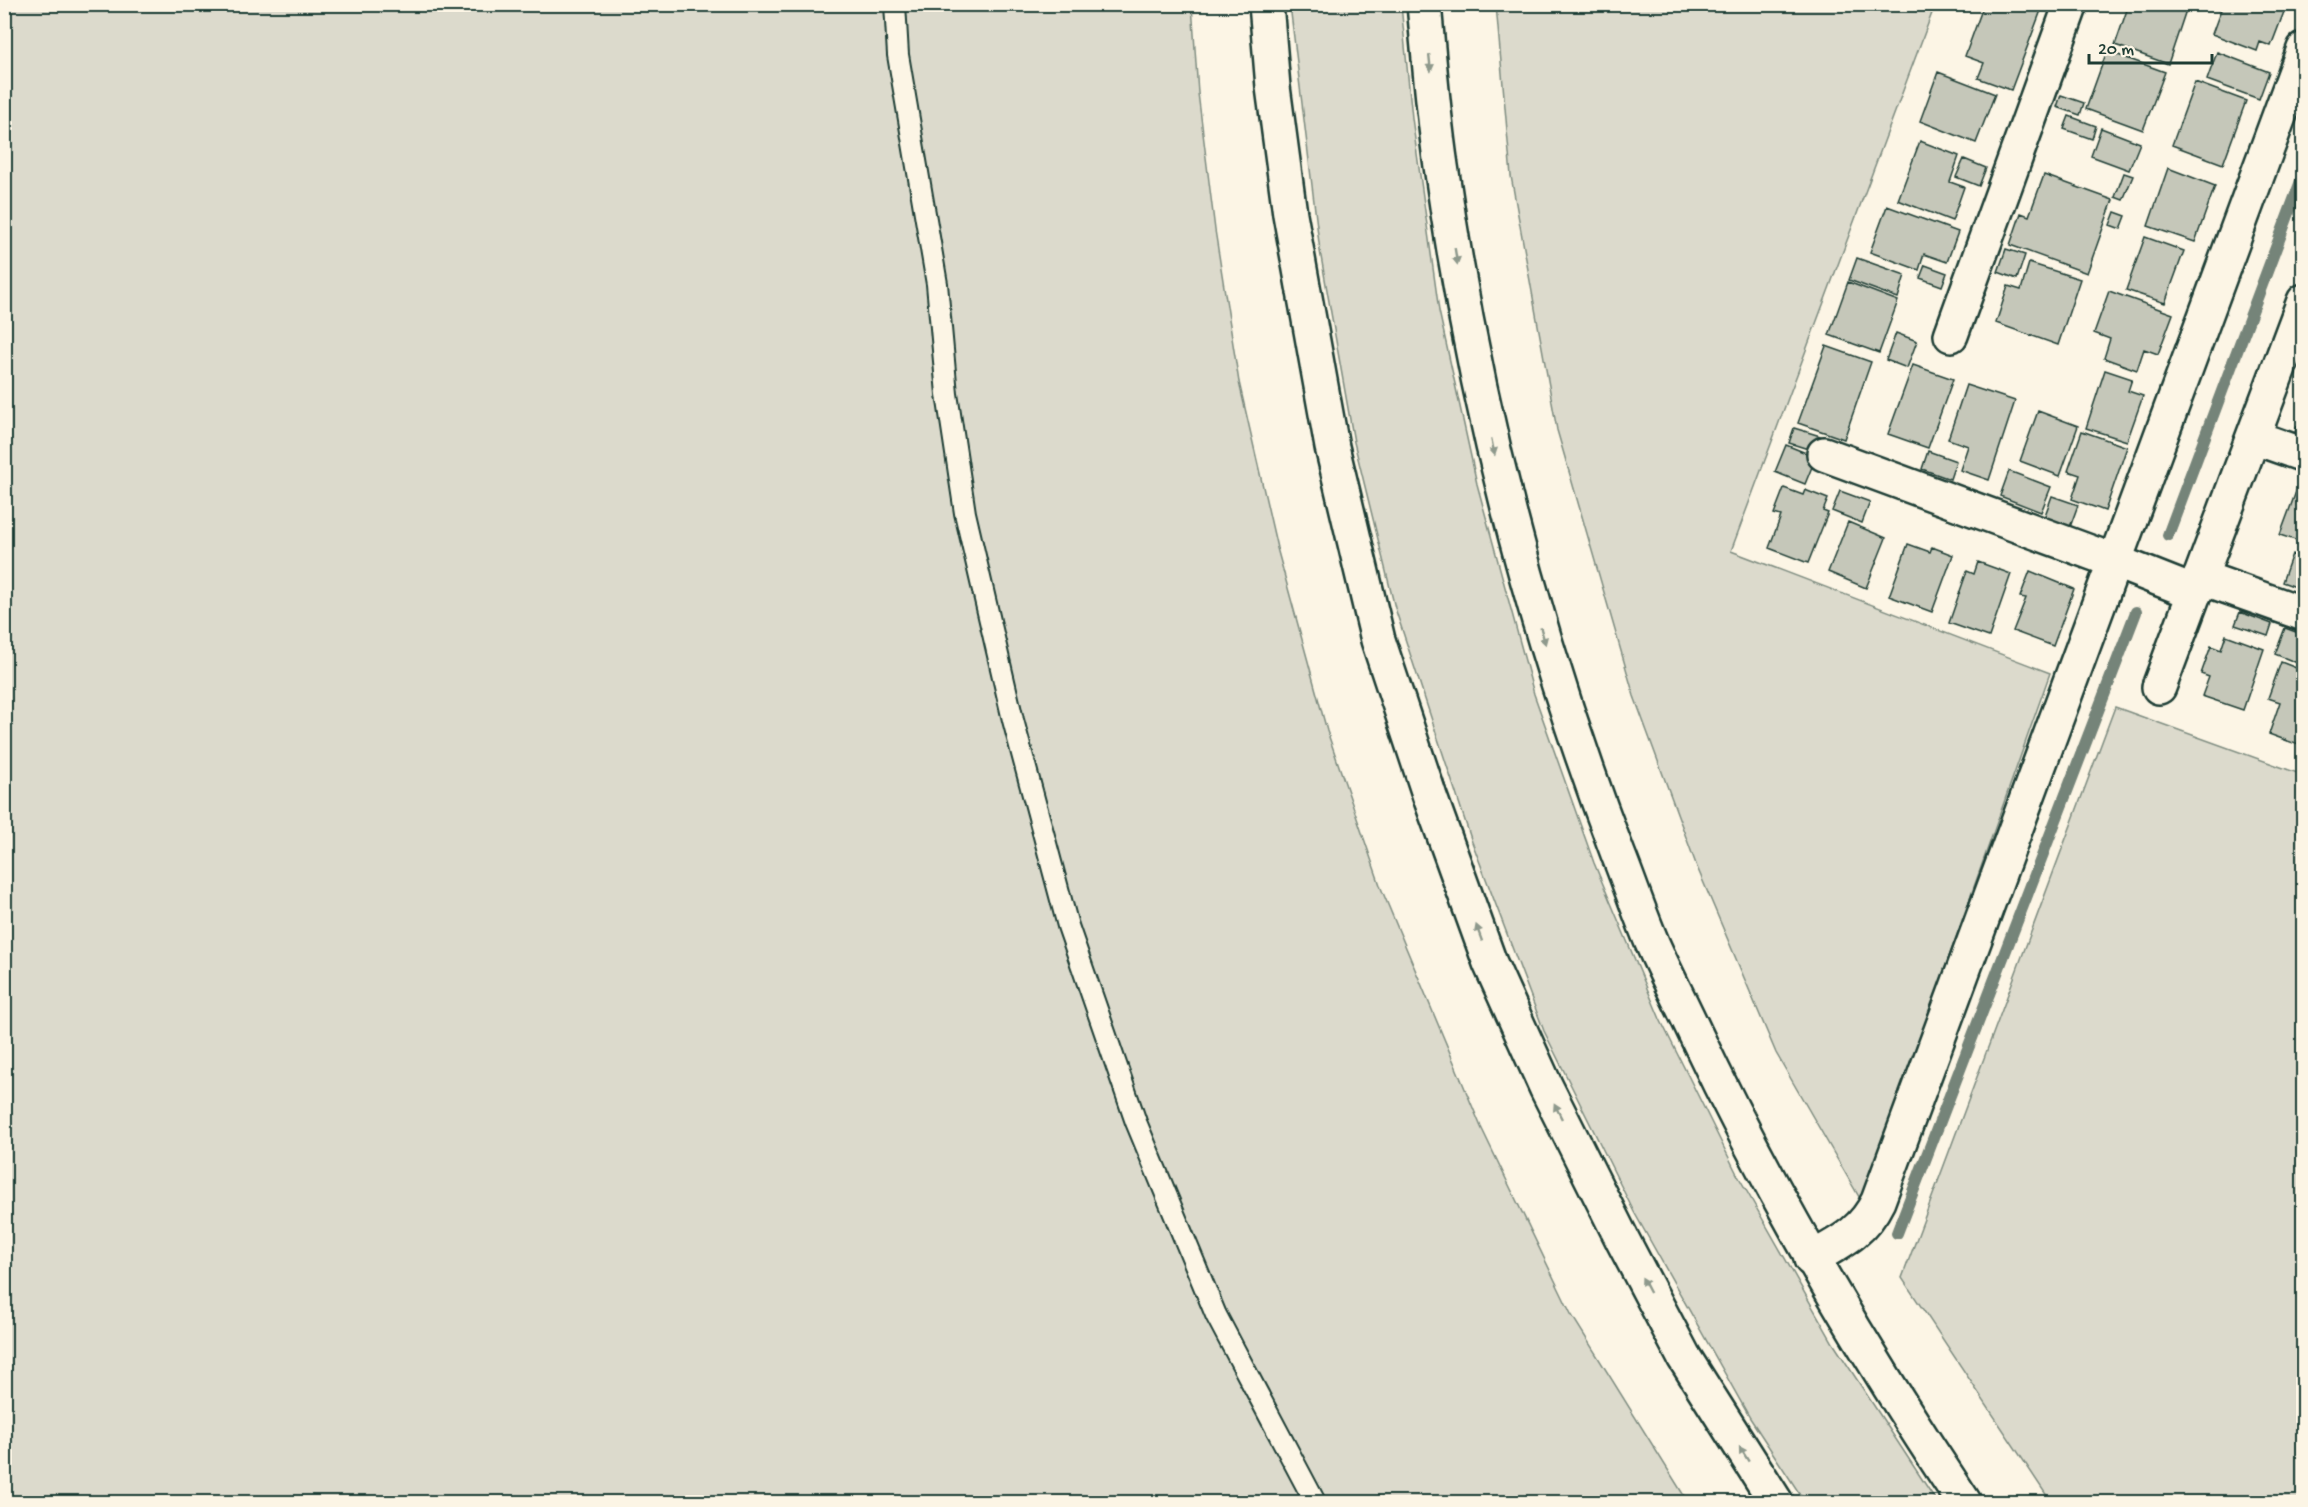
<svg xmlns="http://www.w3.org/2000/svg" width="2308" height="1507" viewBox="0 0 2308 1507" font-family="'Gochi Hand',sans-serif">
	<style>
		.green { fill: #dcdacc; stroke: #7e8c80; stroke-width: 1.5 }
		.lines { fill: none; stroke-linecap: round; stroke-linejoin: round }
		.stream { stroke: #758479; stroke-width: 12 }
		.building { fill: #c5c7b9; stroke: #1f3d34; stroke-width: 1.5 }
		.service-casing { stroke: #1f3d34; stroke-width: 24 }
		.minor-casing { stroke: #1f3d34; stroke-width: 38 }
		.tertiary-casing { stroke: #1f3d34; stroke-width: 38 }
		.service { stroke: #fcf5e5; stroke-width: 20 }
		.minor { stroke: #fcf5e5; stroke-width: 33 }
		.tertiary { stroke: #fcf5e5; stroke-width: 33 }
		.oneway { fill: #8e998c }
	</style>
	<rect width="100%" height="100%" fill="#fcf5e5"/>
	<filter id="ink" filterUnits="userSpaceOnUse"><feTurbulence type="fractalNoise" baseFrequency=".0167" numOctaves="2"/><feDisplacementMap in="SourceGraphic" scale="12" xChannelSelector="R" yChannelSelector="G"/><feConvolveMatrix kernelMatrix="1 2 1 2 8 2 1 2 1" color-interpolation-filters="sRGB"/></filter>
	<g filter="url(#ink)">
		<path class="green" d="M5 5H1192L1198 93 1215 230 1239 382 1277 548 1327 731 1381 888 1481 1127 1571 1314 1688 1502H5Z
			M1290 5H1401L1412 118 1439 311 1477 484 1534 694 1594 863 1660 1019 1737 1174 1833 1343 1937 1502H1805L1750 1418 1634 1212 1544 1031 1472 842 1395 608 1354 442 1320 251Z
			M1496 5H1935L1731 551 2050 673 1862 1202 1776 1053 1697 867 1634 696 1557 430 1511 176Z
			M2115 707 2303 775V1502H2051L1902 1278Z"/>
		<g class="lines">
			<path class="stream" d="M2168 535 2304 173
				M1897 1233 2136 612"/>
		</g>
		<path class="building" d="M1984 4 2043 5 2011 90 1978 78 1984 63 1965 56Z
			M2129 4H2188L2168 64 2115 45Z
			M2223 4H2287L2271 46 2260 42 2257 51 2212 34Z
			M2107 51 2165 72 2143 130 2086 109Z
			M2217 52 2269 72 2259 99 2207 80Z
			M1938 72 1995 94 1976 143 1920 121Z
			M2195 82 2246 101 2223 164 2172 145Z
			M2061 95 2084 103 2080 115 2057 107Z
			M2069 116 2096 126 2092 139 2064 129Z
			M2101 128 2140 143 2129 170 2091 156Z
			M1920 141 1959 156 1950 182 1964 187 1952 221 1898 200Z
			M1964 159 1986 168 1979 186 1956 177Z
			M2168 168 2215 186 2195 242 2148 226Z
			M2124 173 2133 176 2123 200 2115 197Z
			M2044 175 2113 200 2087 273 2010 245 2021 213 2029 216Z
			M1887 206 1958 232 1947 262 1924 254 1919 270 1870 252Z
			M2115 212 2126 216 2121 229 2110 225Z
			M2145 237 2184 251 2165 303 2126 290Z
			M2006 249 2025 255 2017 279 1998 272Z
			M1857 258 1905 275 1898 298 1849 280Z
			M2029 263 2080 279 2058 345 1996 323 2008 286 2021 290Z
			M1925 265 1947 273 1942 286 1920 278Z
			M1848 282 1898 301 1879 353 1829 335Z
			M2109 291 2173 314 2158 354 2144 349 2137 370 2104 358 2110 339 2094 333Z
			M1896 333 1917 341 1907 368 1886 360Z
			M1826 346 1871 362 1844 439 1798 423Z
			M1913 365 1953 379 1928 448 1888 434Z
			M2105 370 2132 379 2128 391 2143 396 2127 441 2086 428Z
			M1966 385 2015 401 1989 480 1960 470 1968 446 1948 439Z
			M2038 411 2078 426 2060 476 2020 461Z
			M2297 426 2304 428V439L2294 436Z
			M1794 428 1827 438 1821 453 1789 443Z
			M2082 431 2127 447 2105 511 2072 499 2080 475 2068 471Z
			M1786 445 1816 457 1805 484 1775 472Z
			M1928 451 1956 461 1950 479 1922 469Z
			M2009 471 2051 487 2041 512 2000 496Z
			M2301 478 2304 479V543L2280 535Z
			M1784 488 1803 495 1805 490 1828 499 1823 511 1828 513 1808 563 1769 548 1781 516 1774 514Z
			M1840 491 1870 502 1862 523 1832 511Z
			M2052 496 2078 505 2070 527 2044 518Z
			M1848 522 1886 538 1866 588 1828 572Z
			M1908 544 1930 552 1932 547 1953 555 1932 612 1889 596Z
			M2292 554 2304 559V590L2282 582Z
			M1978 562 2011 574 1989 637 1949 623 1967 571 1974 574Z
			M2030 571 2074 589 2053 646 2013 631 2026 598 2020 597Z
			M2240 612 2272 624 2268 636 2235 625Z
			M2285 628 2304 635V654L2300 664 2275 654Z
			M2226 635 2264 649 2243 710 2202 696 2209 677 2201 674 2211 646 2221 650Z
			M2281 662 2304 671V747L2269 734 2280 702 2268 698Z"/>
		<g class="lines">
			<g class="service-casing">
				<path id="service" d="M895 4 898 55 937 284 947 394 965 513 1013 720 1068 926 1136 1122 1216 1315 1315 1502"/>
			</g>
			<g class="minor-casing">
				<path id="minor" d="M1951 335 2071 4
					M2253 437 2304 455
					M1824 454 2114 561 2195 593
					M2200 577 2304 614
					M2159 687 2304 301
					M1811 1259C1841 1242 1863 1232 1878 1201L2304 49"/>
			</g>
			<g class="tertiary-casing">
				<path id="tertiary" d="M1266 4 1273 87 1290 214 1332 447 1378 640 1430 797 1490 963 1546 1087 1623 1241 1684 1357 1776 1502
					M1424 4C1429 58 1433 112 1441 166 1474 401 1533 632 1618 854 1630 884 1640 915 1653 945 1666 974 1681 1003 1695 1033 1773 1198 1863 1351 1964 1502"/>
			</g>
			<use href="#service" class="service"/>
			<use href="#minor" class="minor"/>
			<use href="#tertiary" class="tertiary"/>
		</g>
		<defs><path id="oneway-solid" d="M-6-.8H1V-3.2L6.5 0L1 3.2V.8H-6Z" transform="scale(1.5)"/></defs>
		<g class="oneway">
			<use href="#oneway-solid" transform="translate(1430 63) rotate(84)"/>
			<use href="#oneway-solid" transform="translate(1456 256) rotate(81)"/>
			<use href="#oneway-solid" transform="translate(1493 447) rotate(78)"/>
			<use href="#oneway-solid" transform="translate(1543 636) rotate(74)"/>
			<use href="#oneway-solid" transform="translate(1479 933) rotate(-110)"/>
			<use href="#oneway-solid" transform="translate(1558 1111) rotate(-116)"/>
			<use href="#oneway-solid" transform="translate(1646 1285) rotate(-118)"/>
			<use href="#oneway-solid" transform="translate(1744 1454) rotate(-122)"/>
		</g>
	</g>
	<rect width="2308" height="1507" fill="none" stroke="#fcf5e5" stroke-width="24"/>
	<rect x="12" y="12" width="2284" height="1483" fill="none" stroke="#1f3d34" stroke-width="2" filter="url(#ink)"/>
	<path d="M2089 54v9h123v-9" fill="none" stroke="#1f3d34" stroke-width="3"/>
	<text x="2098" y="54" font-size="18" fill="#1f3d34" stroke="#fcf5e5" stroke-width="4.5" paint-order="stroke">20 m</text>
</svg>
